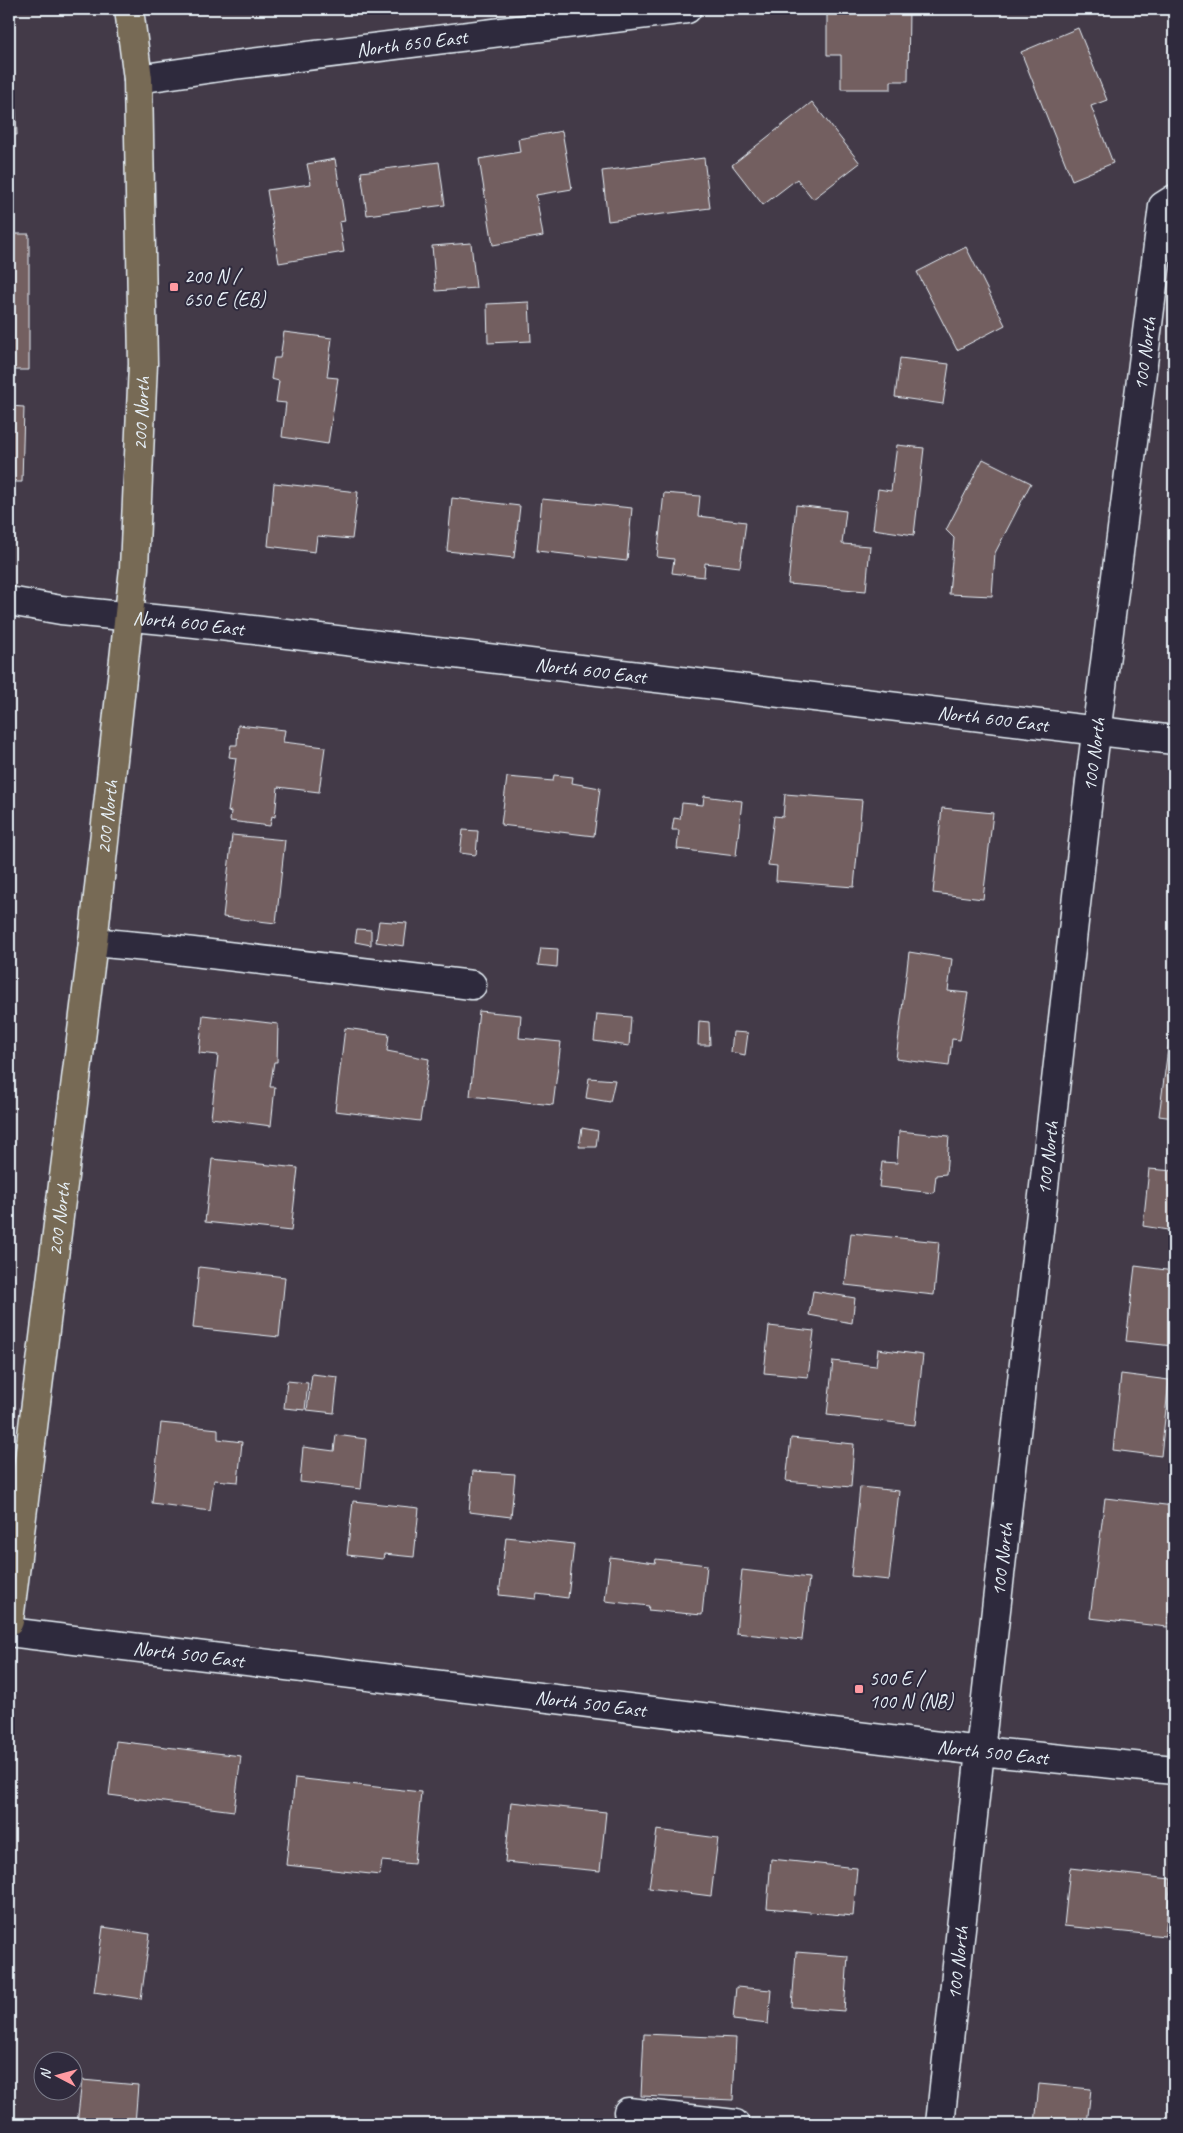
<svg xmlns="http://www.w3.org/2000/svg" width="1183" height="2133" viewBox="0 0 1183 2133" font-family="Caveat,sans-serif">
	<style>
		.building { fill: #735e60; stroke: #e8f1f8 }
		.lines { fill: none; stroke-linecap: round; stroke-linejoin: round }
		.minor-casing { stroke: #e8f1f8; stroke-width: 31 }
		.major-casing { stroke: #e8f1f8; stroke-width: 31 }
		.minor { stroke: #2f2a3d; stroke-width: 28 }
		.major { stroke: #776a54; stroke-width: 28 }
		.poi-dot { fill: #ff9aa2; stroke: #2f2a3d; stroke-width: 2 }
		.labels { text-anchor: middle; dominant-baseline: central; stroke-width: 4; stroke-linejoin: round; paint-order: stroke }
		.street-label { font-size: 20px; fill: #e8f1f8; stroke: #2f2a3d }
		.poi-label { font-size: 20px; fill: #e8f1f8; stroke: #2f2a3d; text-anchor: start }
	</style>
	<rect width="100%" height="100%" fill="#433a48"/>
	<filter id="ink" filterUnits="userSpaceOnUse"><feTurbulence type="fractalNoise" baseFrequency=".02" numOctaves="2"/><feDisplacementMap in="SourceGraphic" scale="10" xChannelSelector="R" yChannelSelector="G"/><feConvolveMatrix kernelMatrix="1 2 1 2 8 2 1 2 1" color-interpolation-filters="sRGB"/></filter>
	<g filter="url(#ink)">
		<path class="building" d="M827 9H909L908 81H891V89H841V55H827Z
			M1078 28 1107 100 1091 106 1113 163 1072 180 1021 52Z
			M15 93 17 135H9V94Z
			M812 102 860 163 813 199 797 179 763 205 732 165Z
			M562 131 572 189 536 195 543 236 493 245 479 159 520 152 518 139Z
			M704 158 710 208 608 221 602 171Z
			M335 159 345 221 339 222 344 252 279 263 267 190 311 184 307 164Z
			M439 162 445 205 367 215 361 172Z
			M9 234H29V370H9Z
			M471 243 476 288 436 291 432 246Z
			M966 247 1005 325 957 350 917 272Z
			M529 302 531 341 488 343 487 304Z
			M284 332 332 338 327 377 338 378 328 444 282 437 286 403 276 402 279 381 271 379 274 358H280Z
			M900 358 949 364 943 404 895 397Z
			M9 406 24 407 22 482H9Z
			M897 445 924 448 914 535 873 529 878 489 891 491Z
			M983 459 1031 483 995 553 992 596 949 594 954 538 946 530Z
			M274 483 358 492 352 539 317 536 315 552 268 546Z
			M664 493 700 496 698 516 746 522 740 567 705 563 704 577 672 573 674 559 657 557Z
			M452 498 520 506 514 558 447 551Z
			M542 499 632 508 627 561 537 551Z
			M796 505 846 511 842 544 870 546 866 591 788 584Z
			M238 725 285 730 283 742 325 747 319 792 278 787 275 817 272 816 270 826 230 821 231 811 228 812 236 758 229 757 231 745H237Z
			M554 775 573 777 572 783 600 788 594 836 501 825 507 777 553 781Z
			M785 794 862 800 854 887 776 881 777 866 768 865 774 816 783 817Z
			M704 796 742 801 736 856 677 849 679 830H672L674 818 680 819 682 803 703 805Z
			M942 808 993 813 983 899 933 893Z
			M463 830 478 831 476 855 460 853Z
			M232 835 285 840 276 923 223 917Z
			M379 921 407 923 404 946 376 942Z
			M357 929 371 930V945L355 942Z
			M541 948 558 949 557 967 538 965Z
			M909 952 952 959 948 991 968 993 960 1040 952 1039 949 1066 896 1059Z
			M479 1011 521 1015 519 1038 561 1042 553 1105 470 1096Z
			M597 1014 631 1017 629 1046 594 1041Z
			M203 1015 278 1024 277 1062H274L270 1087H275L271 1126 211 1118 218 1055 199 1053Z
			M699 1021 709 1022 710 1045H698Z
			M345 1028 389 1034 387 1051 429 1059 420 1121 335 1111Z
			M733 1032 748 1033 745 1055 731 1052Z
			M1170 1034 1174 1035V1118L1159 1116Z
			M589 1078 615 1080 610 1102 586 1098Z
			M582 1128 598 1131 596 1147H579Z
			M899 1131 949 1136 946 1174 936 1175 934 1193 879 1187 882 1162 897 1163Z
			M212 1159 298 1168 291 1231 205 1222Z
			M1149 1169 1174 1171V1231L1143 1226Z
			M851 1233 939 1242 934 1295 845 1285Z
			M1135 1266 1174 1271 1173 1346 1126 1341Z
			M199 1267 285 1277 279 1337 193 1328Z
			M813 1291 855 1298 852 1323 809 1315Z
			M769 1326 814 1331 808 1377 764 1373Z
			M878 1349 923 1355 915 1425 827 1415 833 1361 876 1366Z
			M312 1374 338 1377 334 1413 307 1410Z
			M1121 1374 1169 1380 1161 1456 1113 1450Z
			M287 1381 308 1383 305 1410 284 1408Z
			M161 1423 218 1429V1439L242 1442 238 1482 214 1480 210 1511 152 1503Z
			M336 1435 366 1439 361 1489 300 1482 303 1447 334 1451Z
			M791 1438 854 1444 851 1487 786 1481Z
			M473 1471 515 1474 511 1517 469 1512Z
			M860 1487 899 1491 889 1580 851 1576Z
			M1105 1498 1174 1506V1601H1171L1167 1627 1090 1618Z
			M353 1501 419 1508 414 1557 384 1554 383 1559 347 1555Z
			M506 1537 574 1544 568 1598 537 1594 536 1599 499 1595Z
			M610 1557 655 1563 656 1559 707 1565 702 1615 648 1610 649 1606 605 1601Z
			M742 1570 809 1578 802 1640 736 1633Z
			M116 1741 241 1756 234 1811 109 1795Z
			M295 1778 421 1792 414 1864 382 1861 380 1875 286 1865Z
			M511 1802 606 1812 600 1871 505 1862Z
			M657 1830 718 1838 711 1896 649 1888Z
			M771 1859 857 1868 853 1916 767 1908Z
			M1070 1868 1171 1879 1165 1936 1064 1926Z
			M103 1927 150 1934 141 1999 94 1992Z
			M796 1952 848 1956 844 2011 792 2007Z
			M736 1987 771 1990 768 2024 733 2020Z
			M644 2034 736 2038 733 2100 641 2096Z
			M82 2080 138 2085 135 2124H77Z
			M1039 2084 1091 2089 1087 2124H1035Z"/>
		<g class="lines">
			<g class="minor-casing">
				<g id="minor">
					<path id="s1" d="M138 79 234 65 687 9"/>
					<path id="s2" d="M9 601 61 610 195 623 1174 740"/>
					<path d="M93 942 168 949 472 985"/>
					<path id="s3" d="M9 1632 980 1751 1174 1770"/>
					<path d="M628 2112 735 2124"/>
					<path id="s4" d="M940 2124 980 1751 1090 781 1163 206 1174 199"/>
				</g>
			</g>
			<g class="major-casing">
				<g id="major">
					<path id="s5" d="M9 1621 93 942 134 568 143 364 138 79 129 9"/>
				</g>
			</g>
			<use href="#minor" class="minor"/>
			<use href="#major" class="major"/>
		</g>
	</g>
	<g class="poi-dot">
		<rect x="169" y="282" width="10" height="10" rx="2.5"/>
		<rect x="854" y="1684" width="10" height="10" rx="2.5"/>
	</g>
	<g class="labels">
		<g class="street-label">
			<text stroke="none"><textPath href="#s1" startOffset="276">North 650 East</textPath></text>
			<text stroke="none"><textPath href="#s4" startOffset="1782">100 North</textPath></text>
			<text stroke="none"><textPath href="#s5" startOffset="1215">200 North</textPath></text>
			<text stroke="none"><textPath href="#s2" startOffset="181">North 600 East</textPath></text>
			<text stroke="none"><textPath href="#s2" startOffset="586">North 600 East</textPath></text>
			<text stroke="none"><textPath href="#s2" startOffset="991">North 600 East</textPath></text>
			<text stroke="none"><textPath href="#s4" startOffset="1378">100 North</textPath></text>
			<text stroke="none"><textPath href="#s5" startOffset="810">200 North</textPath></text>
			<text stroke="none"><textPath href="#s4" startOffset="972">100 North</textPath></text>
			<text stroke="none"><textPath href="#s5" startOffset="405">200 North</textPath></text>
			<text stroke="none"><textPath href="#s4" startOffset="568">100 North</textPath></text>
			<text stroke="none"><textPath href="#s3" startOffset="181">North 500 East</textPath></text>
			<text stroke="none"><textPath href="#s3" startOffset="586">North 500 East</textPath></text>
			<text stroke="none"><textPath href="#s3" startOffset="991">North 500 East</textPath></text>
			<text stroke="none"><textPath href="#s4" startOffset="162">100 North</textPath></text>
		</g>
		<g class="poi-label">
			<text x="184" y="276">200 N /<tspan x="184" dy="23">650 E (EB)</tspan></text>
			<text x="869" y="1678">500 E /<tspan x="869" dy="23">100 N (NB)</tspan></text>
		</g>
	</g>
	<rect width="1183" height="2133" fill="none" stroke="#2f2a3d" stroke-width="30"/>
	<rect x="15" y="15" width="1153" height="2103" fill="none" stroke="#e8f1f8" stroke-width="2" filter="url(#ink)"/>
	<g transform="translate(58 2076) rotate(276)"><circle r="24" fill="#2f2a3d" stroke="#797a88"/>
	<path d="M0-4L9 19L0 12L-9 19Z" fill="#ff9aa2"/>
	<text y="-8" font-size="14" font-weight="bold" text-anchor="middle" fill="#e8f1f8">N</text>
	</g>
</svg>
